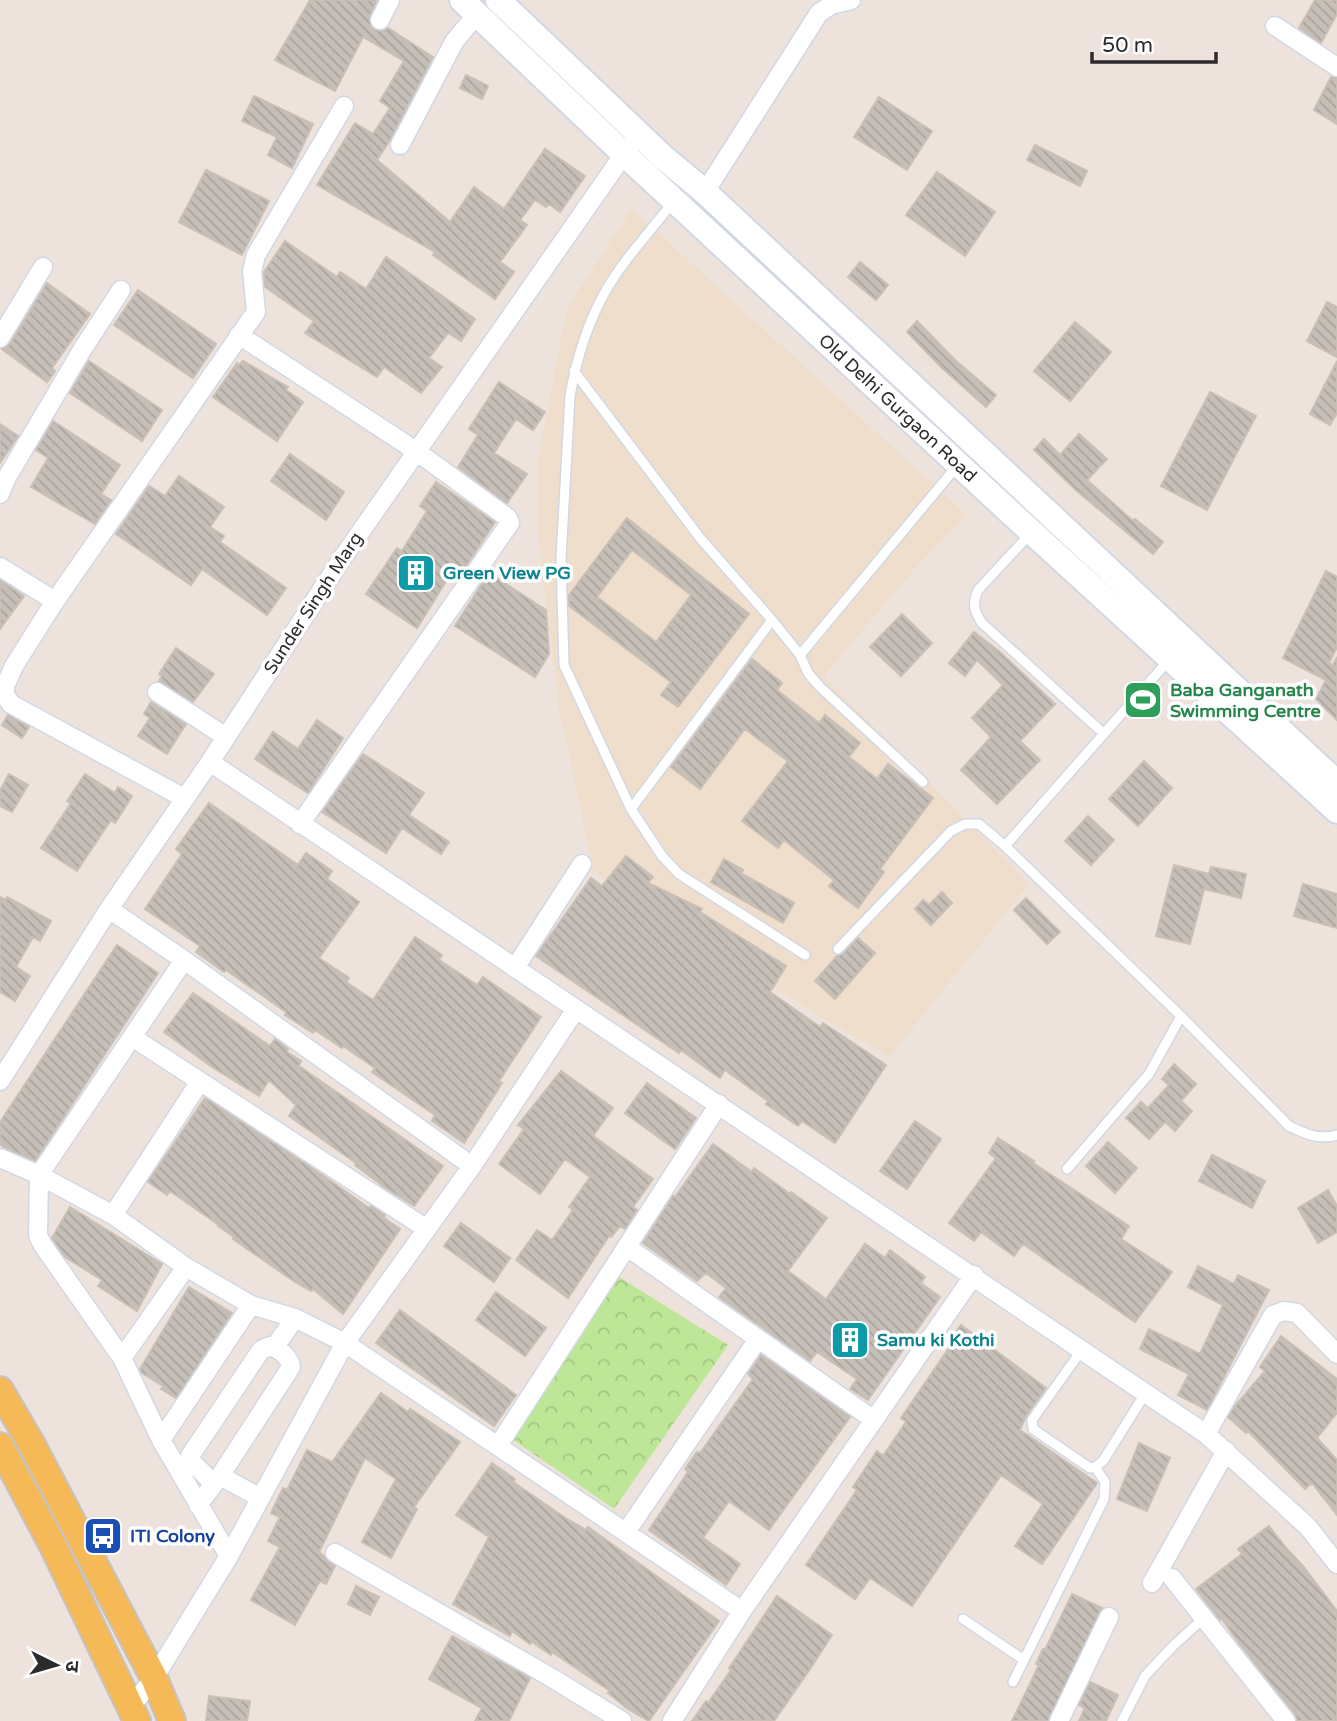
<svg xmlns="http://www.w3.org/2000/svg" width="1337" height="1721" viewBox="0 0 1337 1721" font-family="'Varela Round','Noto Sans Devanagari',sans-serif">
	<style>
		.education { fill: #efdecb }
		.forest { fill: url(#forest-crowns) }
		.building { fill: url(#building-back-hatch); stroke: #c9bfb6; stroke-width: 2; fill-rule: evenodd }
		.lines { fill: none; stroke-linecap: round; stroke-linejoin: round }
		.lane-casing { stroke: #d1d8e4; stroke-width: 12 }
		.street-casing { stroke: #d1d8e4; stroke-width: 21 }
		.secondary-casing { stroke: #d1d8e4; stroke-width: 28 }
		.primary-casing { stroke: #c4c4c4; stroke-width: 30 }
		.lane { stroke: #fff; stroke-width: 9 }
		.street { stroke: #fff; stroke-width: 18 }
		.secondary { stroke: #fff; stroke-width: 24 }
		.primary { stroke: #f6b958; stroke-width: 26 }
		.labels { text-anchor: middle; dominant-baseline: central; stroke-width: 7; stroke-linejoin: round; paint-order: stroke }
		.street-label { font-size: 18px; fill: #2b2b2b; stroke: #fff }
		.culture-label { font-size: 18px; font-weight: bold; fill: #0d838f; stroke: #fff; text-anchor: start }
		.leisure-label { font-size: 18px; font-weight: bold; fill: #27864d; stroke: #fff; text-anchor: start }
		.transit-label { font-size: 18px; font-weight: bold; fill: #164399; stroke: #fff; text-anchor: start }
	</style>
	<defs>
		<pattern id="forest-crowns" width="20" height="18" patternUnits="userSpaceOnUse" patternTransform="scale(1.75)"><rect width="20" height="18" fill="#bee697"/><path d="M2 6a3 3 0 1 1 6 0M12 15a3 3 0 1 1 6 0" fill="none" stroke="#a3c582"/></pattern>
		<pattern id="building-back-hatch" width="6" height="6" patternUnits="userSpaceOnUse" patternTransform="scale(1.75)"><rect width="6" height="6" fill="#c6bfb8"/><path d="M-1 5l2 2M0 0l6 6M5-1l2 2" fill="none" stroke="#aaa49e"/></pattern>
	</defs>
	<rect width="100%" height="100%" fill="#ede3dc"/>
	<path class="education" d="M632 209 967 515 925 557 824 676 1029 884 889 1057 741 969 594 872 559 708 539 544 537 464 567 308Z"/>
	<path class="forest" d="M619 1277 728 1345 614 1509 509 1437Z"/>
	<path class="building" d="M310 0H377L370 16 371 27 380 31 388 28 433 57 390 140 377 160 450 222 474 187 504 209 545 149 585 176 560 212 549 204 546 207 535 200 520 220 527 225 500 262 514 272 495 299 433 255 435 252 317 185 355 123 373 134 390 108 380 101 404 61 363 37 335 91 275 60Z
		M1315 0H1337V14L1321 43 1299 28Z
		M466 75 488 86 482 99 460 88Z
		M1331 77 1337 78V124L1314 110Z
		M254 96 313 124 292 168 268 155 277 137 242 121Z
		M879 97 932 131 907 170 854 137Z
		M1035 145 1087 171 1080 186 1027 160Z
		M206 170 269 201 242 255 179 222Z
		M937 172 995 212 965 256 906 215Z
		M285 241 337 277 340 272 366 289 386 257 475 319 461 341 448 333 429 358 442 367 421 393 384 367 377 377 305 333 314 321 265 287 264 272Z
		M860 262 888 285 876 300 848 277Z
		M47 283 90 314 52 368 55 371 47 382 2 349 10 344Z
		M138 290 216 344 193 378 114 325Z
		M1327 302 1337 307V357L1307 341Z
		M917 321 955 360 996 395 986 407 941 367 907 332Z
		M1075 322 1111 352 1070 401 1034 371Z
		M89 361 162 410 142 441 70 393Z
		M243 361 288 387 286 390 303 402 277 441 213 397 237 363 239 365Z
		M1337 361V413L1330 425 1310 414Z
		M499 382 545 412 533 430 516 419 494 453 527 474 507 503 458 467 478 435 469 429Z
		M1210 392 1256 416 1207 510 1161 486Z
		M53 421 120 465 101 494 111 500 95 524 31 487 48 458 36 450Z
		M0 424 18 436 0 463Z
		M1079 434 1107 459 1087 480 1133 521 1135 519 1163 542 1153 554 1077 491 1034 450 1044 439 1060 455Z
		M290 454 344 492 326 520 271 481Z
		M179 476 224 507 210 527 224 536 220 542 286 588 267 615 202 569 191 585 116 534 149 486 165 496Z
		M436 482 495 522 460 575 453 570 417 628 366 594 397 548 402 551 427 511 420 506Z
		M627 518 749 614 678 707 661 695 671 682 569 606V595ZM632 550 691 595 656 642 597 597Z
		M1326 571 1337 577V647L1329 663 1333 665 1337 657V720L1316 699 1326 680 1283 658Z
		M489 573 546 610 549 654 535 677 455 626Z
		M0 580 24 596 0 629Z
		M902 614 932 643 901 676 870 647Z
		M974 632 1000 652 1055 704 1020 741 1040 760 997 804 961 770 991 737 972 718 1003 685 977 660 965 676 949 663Z
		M176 648 214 674 193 702 159 681 162 676 159 674Z
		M752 659 782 683 777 690 819 723 825 715 860 743 849 757 877 779 888 764 933 798 880 869 884 872 858 908 829 886 834 880 784 840 778 848 742 821 788 761 745 729 700 789 671 767Z
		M151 702 186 724 167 754 138 736 150 718 144 714Z
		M8 715 29 727 22 738 2 725Z
		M317 720 343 738 308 793 255 759 273 732 298 749Z
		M363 754 424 793 409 815 449 842 441 854 402 828 386 853 322 812Z
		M1144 761 1172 788 1138 826 1109 799Z
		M9 774 28 785 12 812 0 806V791Z
		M85 774 115 793 118 787 132 796 115 823 111 820 77 871 41 848 71 803 67 801Z
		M209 803 298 865 306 853 332 871 327 879 359 902 319 958 349 978 346 982 373 1000 415 937 442 955 439 960 477 985 483 977 541 1017 499 1081 502 1083 464 1143 432 1121 435 1115 372 1072 375 1068 343 1046 342 1048 315 1030 313 1033 285 1015 286 1012 226 970 224 972 196 952 200 946 145 909 182 854 176 849Z
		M1088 816 1114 840 1091 865 1065 841Z
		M626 856 653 877 648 883 702 909 700 912 786 966 770 992 820 1027 823 1023 886 1065 835 1143 802 1121 798 1126 766 1104 768 1101 725 1070 720 1078 681 1050 679 1053 536 956 591 878 602 886Z
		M724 859 743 870 741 873 794 903 783 923 711 882Z
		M1174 865 1209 874 1211 867 1246 874 1241 898 1204 889 1190 944 1156 936Z
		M1303 884 1337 894V928L1294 916Z
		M942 892 952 903 931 925 915 909 923 900 929 905Z
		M0 897 6 900 7 897 51 921 40 941 33 937 16 967 30 976 15 1001 0 992Z
		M1026 898 1060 932 1047 944 1014 910Z
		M858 938 875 953 835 999 815 981 837 956 843 954Z
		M117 945 158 973 35 1161 5 1148 0 1144V1122Z
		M193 993 270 1046 275 1039 288 1049 287 1052 301 1061 299 1066 443 1166 414 1206 384 1187 355 1165 356 1163 289 1116 296 1105 269 1080 259 1096 212 1067 164 1032Z
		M1174 1064 1196 1084 1181 1101 1192 1111 1175 1131 1165 1122 1149 1139 1126 1118 1141 1102 1148 1108 1169 1085 1162 1079Z
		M561 1071 613 1108 593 1136 653 1179 633 1207 637 1210 625 1229 620 1226 611 1237 609 1236 568 1298 516 1260 537 1230 552 1240 573 1210 569 1207 590 1177 565 1159 540 1194 499 1164 524 1129 518 1125Z
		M647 1083 696 1118 675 1149 625 1113Z
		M205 1098 321 1174 369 1208 371 1206 385 1215 384 1218 400 1229 343 1314 313 1289 311 1291 295 1282 233 1239 234 1237 218 1226 219 1225 170 1191 167 1195 148 1182Z
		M915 1121 941 1139 907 1189 880 1171Z
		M998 1138 1034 1161 1033 1163 1129 1226 1121 1239 1172 1272 1135 1322 1023 1244 1014 1256 981 1232 974 1241 949 1223 996 1158 989 1153Z
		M1108 1142 1137 1168 1115 1193 1086 1166Z
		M713 1144 752 1172 754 1168 790 1194 791 1192 827 1218 788 1271 826 1299 865 1244 885 1258 890 1250 925 1277 921 1283 940 1297 868 1400 850 1389 857 1379 817 1352 810 1361 719 1297 726 1288 706 1273 697 1281 643 1243 673 1196 675 1197Z
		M1212 1155 1265 1181 1252 1208 1199 1181Z
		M1328 1190 1337 1206V1232L1318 1243 1298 1208Z
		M70 1207 162 1264 137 1311 98 1286 102 1280 65 1257 52 1238Z
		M461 1223 510 1258 494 1282 444 1246Z
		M1198 1266 1234 1284 1238 1275 1269 1290 1207 1410 1178 1395 1189 1374 1140 1349 1149 1329 1200 1354 1223 1305 1188 1287Z
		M189 1287 232 1313 176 1398 161 1389 163 1386 142 1373 140 1369Z
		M496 1292 546 1328 525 1356 476 1320Z
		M400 1310 516 1395 494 1426 376 1343Z
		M961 1325 1046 1388 1026 1416 1020 1430 1097 1483 1042 1564 1015 1546 1043 1504 1001 1475 912 1606 870 1578 855 1599 806 1565 857 1490 853 1487 877 1451 883 1456 906 1422 901 1418 951 1345 948 1343Z
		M1281 1336 1337 1379V1413L1317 1438 1337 1460V1515L1312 1483 1305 1489 1248 1431 1246 1433 1228 1417 1234 1407 1265 1371 1260 1367Z
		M761 1355 850 1417 769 1530 729 1501 703 1538 740 1564 726 1585 649 1530 688 1472 685 1469 697 1452 700 1453 753 1379 748 1374Z
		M381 1393 408 1412 410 1409 460 1442 414 1507 417 1509 391 1558 362 1542 396 1479 365 1458 319 1552 335 1566 326 1584 320 1581 295 1625 251 1600 280 1547 268 1541 280 1517 271 1513 283 1488 287 1490 307 1450 332 1462Z
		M1139 1443 1170 1458 1147 1511 1117 1499Z
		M492 1463 515 1479 513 1482 564 1517 586 1530 588 1527 719 1621 649 1721 628 1709 608 1693 610 1691 552 1652 551 1655 532 1642 530 1644 512 1631 510 1636 453 1604 489 1537 456 1515Z
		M1269 1526 1287 1549 1303 1566 1337 1611V1721H1297L1295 1714 1238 1642 1222 1619 1220 1620 1196 1589 1242 1554 1238 1549Z
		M356 1586 379 1597 370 1615 348 1604Z
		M1072 1594 1102 1608 1048 1721H1012L1039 1665 1036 1664 1043 1649 1045 1650Z
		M777 1596 832 1635 808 1672 774 1721H692L706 1701 708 1703 731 1670 729 1668Z
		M452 1636 530 1678 509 1721H475L482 1708 429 1679Z
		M1090 1682 1118 1695 1106 1721H1079L1085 1708 1079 1705Z
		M209 1696 250 1701 247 1721H206Z"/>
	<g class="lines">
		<g class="lane-casing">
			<path id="lane" d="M673 202C650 232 622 261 604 294 587 325 576 361 570 396L561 559 564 665 631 809 662 856 679 874 805 955
				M574 371 700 538 772 620 800 655 808 673 820 687 923 782
				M1031 533 978 590C972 605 974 611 982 623L1103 733
				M800 655 957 466
				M631 809 772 620
				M1005 846 1168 661
				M838 949 951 831 965 824H979L1005 846 1181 1016 1289 1126C1306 1134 1318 1140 1337 1135
				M1067 1169 1149 1074 1181 1016
				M1081 1351 1032 1420 1033 1429 1090 1468 1095 1467 1103 1461 1145 1394
				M963 1619 1024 1660
				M1013 1682 1104 1499 1105 1482 1095 1467
				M1122 1721 1145 1676 1174 1645 1204 1618"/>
		</g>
		<g class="street-casing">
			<path id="street" d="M380 20 390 0
				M1275 26 1337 67
				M400 145 454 42 476 15
				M705 192 819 13 831 5 851 0
				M239 335 416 451 508 518 510 523 300 824
				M0 338 43 267
				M0 494 6 479 82 350 121 290
				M0 567 55 601
				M157 692 226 737
				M210 762 1206 1434 1308 1527 1337 1564
				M184 798 11 704 5 695V686L14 666 55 601 256 312 252 271 256 255 344 106
				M109 909 184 960 472 1166
				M184 960 39 1175 38 1235 42 1244 122 1358 161 1440 229 1556
				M515 968 582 864
				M132 1037 427 1229
				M0 1081 109 909 210 762 343 557 631 144
				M0 1158 39 1175 113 1215 186 1267 251 1305 295 1318 345 1343 742 1611
				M113 1215 199 1083
				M627 1247 874 1420
				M274 1348 295 1318
				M122 1358 186 1267
				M1206 1434 1273 1315 1284 1311 1297 1313 1337 1354
				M161 1440 251 1305
				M498 1446 719 1104
				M214 1484 192 1462 190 1456 261 1350 270 1346C279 1349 289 1356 291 1367L220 1476
				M198 1505 220 1476 259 1497
				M626 1532 758 1339
				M335 1553 552 1678 622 1721
				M1172 1578 1286 1721
				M1152 1583 1226 1451
				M130 1708 154 1678 229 1556 345 1343 472 1166 576 1009
				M672 1721 742 1611 974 1275
				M1059 1721 1109 1617"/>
		</g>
		<g class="secondary-casing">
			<g id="secondary">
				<path id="s1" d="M462 0 623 153 1013 515 1337 811"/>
				<path d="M498 0 663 157 705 192 1337 783"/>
			</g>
		</g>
		<g class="primary-casing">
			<path id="primary" d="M0 1390 32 1445 154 1678 172 1721
				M0 1446 53 1546 137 1721"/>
		</g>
		<use href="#lane" class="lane"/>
		<use href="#street" class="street"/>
		<use href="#secondary" class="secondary"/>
		<use href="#primary" class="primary"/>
	</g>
	<defs>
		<g id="building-square" transform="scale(2.0125)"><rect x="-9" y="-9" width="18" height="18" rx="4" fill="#0f9aa8" stroke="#fff"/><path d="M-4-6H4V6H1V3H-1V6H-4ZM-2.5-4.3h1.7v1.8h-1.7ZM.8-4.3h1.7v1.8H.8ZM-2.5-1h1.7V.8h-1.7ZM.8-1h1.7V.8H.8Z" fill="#fff"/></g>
		<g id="stadium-square" transform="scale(2.0125)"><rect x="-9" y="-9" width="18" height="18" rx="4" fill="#2e9e5b" stroke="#fff"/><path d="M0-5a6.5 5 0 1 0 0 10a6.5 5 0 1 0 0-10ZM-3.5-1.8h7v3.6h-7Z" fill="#fff"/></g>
		<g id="bus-square" transform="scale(2.0125)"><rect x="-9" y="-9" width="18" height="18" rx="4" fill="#1a4fb4" stroke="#fff"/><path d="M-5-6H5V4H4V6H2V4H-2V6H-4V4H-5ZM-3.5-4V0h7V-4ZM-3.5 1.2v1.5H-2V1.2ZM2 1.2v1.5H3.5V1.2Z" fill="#fff"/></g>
	</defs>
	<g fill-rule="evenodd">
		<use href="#building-square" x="416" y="573"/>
		<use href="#stadium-square" x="1143" y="700"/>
		<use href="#building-square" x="850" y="1340"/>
		<use href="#bus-square" x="103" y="1536"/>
	</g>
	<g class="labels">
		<g class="street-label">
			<text stroke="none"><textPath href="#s1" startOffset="597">Old Delhi Gurgaon Road</textPath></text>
			<text transform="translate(313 603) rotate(-57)">Sunder Singh Marg</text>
		</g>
		<g class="culture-label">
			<text x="443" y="573">Green View PG</text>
			<text x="877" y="1340">Samu ki Kothi</text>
		</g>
		<g class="leisure-label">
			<text x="1170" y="690">Baba Ganganath<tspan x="1170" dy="21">Swimming Centre</tspan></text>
		</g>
		<g class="transit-label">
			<text x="130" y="1536">ITI Colony</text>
		</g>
	</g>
	<g transform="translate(56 1665) rotate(95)" stroke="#ffffff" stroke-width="5" paint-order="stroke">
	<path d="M0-5L12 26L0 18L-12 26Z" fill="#2b2b2b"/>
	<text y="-10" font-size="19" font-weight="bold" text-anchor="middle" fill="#2b2b2b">उ</text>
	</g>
	<path d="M1092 52v10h124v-10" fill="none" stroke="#2b2b2b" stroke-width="3.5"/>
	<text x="1102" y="52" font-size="21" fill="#2b2b2b" stroke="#ffffff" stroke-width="5" paint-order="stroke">50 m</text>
</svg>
